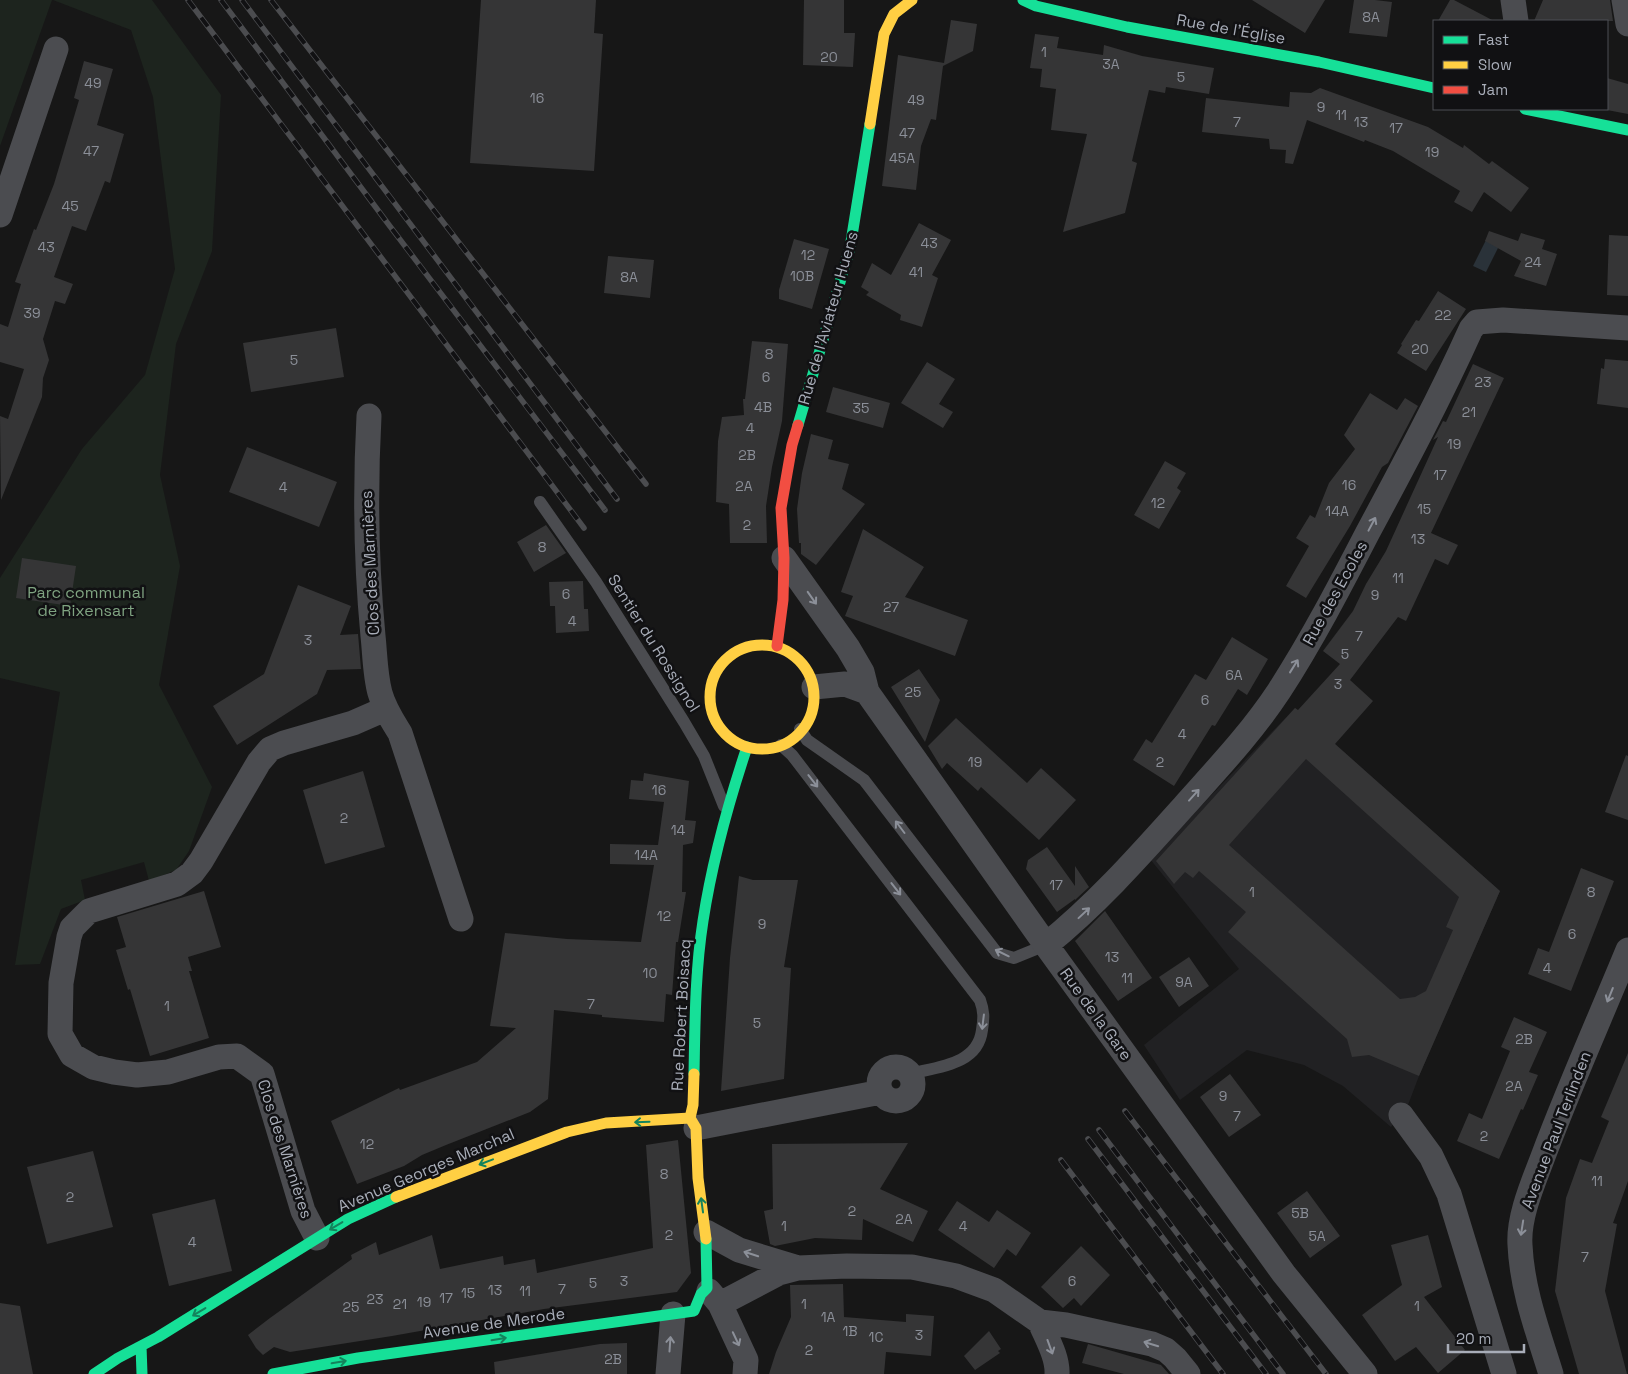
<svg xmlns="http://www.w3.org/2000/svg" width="1628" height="1374" viewBox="0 0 1628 1374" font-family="'Space Grotesk',sans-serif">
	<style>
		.built { fill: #212123 }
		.green { fill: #1d241e }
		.water { fill: #2a3239 }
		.building { fill: #353536; fill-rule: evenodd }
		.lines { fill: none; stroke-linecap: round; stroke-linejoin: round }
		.lane { stroke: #4b4c50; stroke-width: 12 }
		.street { stroke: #4b4c50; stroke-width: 25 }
		.fast { stroke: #16e098; stroke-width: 11 }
		.slow { stroke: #ffcf43; stroke-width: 11 }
		.jam { stroke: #f24e42; stroke-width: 11 }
		.rail-casing { stroke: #4b4c4f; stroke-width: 5.5 }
		.rail { stroke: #111113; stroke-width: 4; stroke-dasharray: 11; stroke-linecap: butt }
		.oneway { stroke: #8c9099 }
		.oneway2 { stroke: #14835c }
		.labels { text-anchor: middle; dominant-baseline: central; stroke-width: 5; stroke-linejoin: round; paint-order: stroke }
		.number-label { font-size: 14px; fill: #8b8f98 }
		.street-label { font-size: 16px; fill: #a8adb8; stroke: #111113 }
		.park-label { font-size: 16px; fill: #7fa381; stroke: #111113 }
	</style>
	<rect width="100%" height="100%" fill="#171717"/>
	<path class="built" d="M1295 708 1500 891 1419 1076 1408 1105 1391 1127 1343 1086 1304 1065 1247 1050 1180 1100 1144 1045 1239 969 1150 859Z"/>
	<path class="green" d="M0 0H52L0 146Z
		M53 0H152L221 95 212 251 176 344 160 475 180 566 159 685 212 787 189 851 176 870 149 881 144 862 81 880 85 900 61 909 40 964 15 965 60 692 0 678V578L82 449 145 375 175 269 153 97 131 30Z"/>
	<path class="water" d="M1487 238 1500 244 1486 272 1473 266Z"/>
	<path class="building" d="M481 0H596L594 33 603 34 594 171 470 163Z
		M804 0H844V33H855L853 67 803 65Z
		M1252 0H1325L1305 33Z
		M1354 0H1375L1392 2 1387 37 1349 33Z
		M1450 0H1454L1494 21H1438Z
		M1543 0H1610L1613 21H1534Z
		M951 20 977 24 973 51 943 66 936 120 931 119 921 146 916 190 882 186 898 55 944 63Z
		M1035 34 1059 37 1057 48 1103 55 1104 45 1142 56 1214 68 1209 94 1166 87 1165 93 1149 90 1132 161 1137 163 1125 213 1063 232 1087 134 1051 130 1056 89 1040 87 1042 69 1030 68Z
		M84 61 113 69 97 125 124 134 110 183 105 181 86 231 72 226 54 277 73 284 65 304 55 301 43 339 49 360 43 378 42 397 1 500 0 416 8 419 24 369 0 362V324L8 327 21 284 15 282 34 229 36 230 54 184 79 100 74 98Z
		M1607 78 1628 84V114L1607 110Z
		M1320 88 1428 127 1463 148 1464 145 1489 164 1492 161 1529 188 1511 212 1484 192 1472 212 1454 202 1460 191 1393 151 1365 140 1364 142 1307 120 1293 164 1285 163 1286 150 1270 149 1269 139 1202 132 1206 98 1289 107 1290 92 1311 93Z
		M919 223 951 240 932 275 938 278 922 327 900 320 901 315 866 295 869 292 861 287 872 263 891 275Z
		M1489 231 1518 241 1521 233 1545 240 1542 249 1557 254 1546 286 1514 276 1521 261 1485 241Z
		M1609 235 1628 236V296L1607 295Z
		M794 239 829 249 812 309 779 299V290Z
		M608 256 654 260 650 298 604 293Z
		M1438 291 1466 309 1426 371 1397 353 1402 345 1401 344 1416 320 1419 321Z
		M336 328 344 377 251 392 243 343Z
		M752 341 788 344 782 421 772 467 766 506 767 543H730L729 504 716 502 718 441 722 417 744 415 743 399H745Z
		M1605 359 1628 361V408L1597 404 1601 368 1604 369Z
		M927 362 955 379 939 404 953 412 943 428 901 403Z
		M1473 364 1504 378 1431 533 1458 545 1448 565 1435 559 1406 621 1398 617 1350 680 1373 701 1335 744 1500 891 1419 1076 1369 1055 1352 1057 1347 1039 1228 932 1246 912 1199 871 1193 878 1185 872 1174 884 1156 861 1295 708 1298 710 1340 664 1323 651 1353 611 1366 584 1386 551 1438 437 1433 440 1443 421 1446 422ZM1306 759 1459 897 1446 927 1453 930 1426 991 1415 997 1400 999 1229 845Z
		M833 387 890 403 883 428 826 412Z
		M1370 393 1397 410 1405 398 1418 406 1388 463 1382 467 1350 526 1306 598 1286 586 1309 546 1296 538 1310 515 1315 518 1329 483 1355 449 1344 435Z
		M811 434 833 440 828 459 849 464 842 489 865 504 816 565 801 554V543H799L797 509 802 473Z
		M247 447 337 482 319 527 229 492Z
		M1165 461 1186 473 1177 488 1181 491 1159 529 1134 515Z
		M546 525 566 553 534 572 517 542Z
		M863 529 924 567 905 597 968 620 955 656 845 616 853 596 841 592Z
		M22 558 76 566 70 606 16 598Z
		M583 581 584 609H588L589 631 556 633 555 606H550L549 582Z
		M298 585 351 606 340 635 358 634 361 669 327 670 317 694 237 745 213 706 264 674Z
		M1232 637 1268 659 1247 695 1238 689 1215 726 1212 725 1174 786 1133 760 1146 739 1152 743 1195 674 1206 680Z
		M919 669 940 700 925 742 891 687Z
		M956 718 1027 783 1041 768 1076 800 1039 840 981 787 978 791 947 763 942 769 928 746Z
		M1626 755 1628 756V820L1605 812Z
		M363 771 385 847 325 864 303 790Z
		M644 773 689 781 685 820 696 821 693 843 683 845 682 892H686L678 942H676L672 995 666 994 664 1022 602 1017V1015L554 1010 548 1099 530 1112 446 1145 422 1155 404 1166 357 1184 331 1121 399 1088 400 1090 477 1062 516 1028 490 1026 505 933 567 939 641 942 654 865 610 864V844L658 845 664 802 629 799 631 780 643 781Z
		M1047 847 1075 886V866L1089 887 1075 900V899L1057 912 1026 869 1028 860Z
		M1581 868 1614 881 1571 991 1528 974 1538 948 1549 952Z
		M739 876 753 880H798L784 967 791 968 784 1079 721 1091 730 958Z
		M204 891 221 947 188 957 192 971H189L209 1038 150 1056 130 989 128 990 116 950 126 947 117 917Z
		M1105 911 1152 978 1118 1001 1075 941Z
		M1189 957 1209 986 1179 1007 1159 977Z
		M1514 1017 1547 1032 1529 1072 1538 1075 1523 1110 1521 1109 1499 1159 1457 1141 1469 1113 1482 1119 1510 1051 1501 1047Z
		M1628 1053V1181L1613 1223 1617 1224 1605 1291 1627 1374H1579L1555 1291 1566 1198 1580 1159 1592 1163 1609 1121 1601 1117Z
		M1230 1074 1261 1115 1229 1137 1200 1097Z
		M678 1140 691 1273 677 1292 544 1309 392 1336 290 1352 274 1347 263 1355 256 1348 248 1335 270 1318 352 1259 351 1255 376 1242 379 1255 432 1235 440 1269 503 1256 504 1265 535 1259 537 1273 653 1248 646 1145Z
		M908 1143 880 1189 928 1211 913 1242 863 1219 862 1240 815 1238 775 1246 770 1244 764 1211 773 1209 772 1144Z
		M93 1151 113 1227 47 1244 27 1167Z
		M1307 1191 1340 1236 1310 1258 1277 1213Z
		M215 1199 232 1271 169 1286 152 1214Z
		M957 1201 989 1222 997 1210 1031 1233 1016 1256 1007 1249 994 1268 938 1230Z
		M1428 1235 1442 1287 1424 1297 1465 1350 1438 1373 1416 1347 1395 1361 1362 1315 1402 1285 1391 1245Z
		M1081 1246 1110 1275 1081 1306 1074 1298 1063 1308 1041 1287Z
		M843 1284 844 1317 906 1322V1314L934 1316 931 1356 886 1352 884 1374H769L776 1352 791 1317 790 1285Z
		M0 1303 20 1306 33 1374H0Z
		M989 1331 1001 1349 998 1351 1000 1353 975 1370 964 1356Z
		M627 1343V1374H495L494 1362 600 1344Z
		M1088 1344 1161 1365 1169 1374H1124L1082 1363Z"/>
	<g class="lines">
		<path class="lane" d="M540 502 596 582 684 722 704 756 724 806
			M800 729 807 740 864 780 997 953 1014 958 1046 945
			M781 745 792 755 980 1000C984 1011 984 1018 982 1030 978 1065 937 1067 909 1074"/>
		<path class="street" d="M1513 0 1516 21
			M1624 0 1628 24
			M0 215 56 49
			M369 416C365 490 366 563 373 636 375 654 375 675 380 693 384 708 392 720 400 733L461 919
			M784 558 848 648 862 672 867 692
			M814 687 845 684 867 692 1046 945 1284 1274 1365 1374
			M1046 945C1098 903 1141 854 1185 805 1218 768 1252 732 1279 691 1312 640 1340 586 1368 532 1404 465 1440 398 1471 329L1477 322 1503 320 1628 328
			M879 1084a17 17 0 1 1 34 0a17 17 0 1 1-34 0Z
			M1401 1115 1431 1156 1449 1194 1504 1374
			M696 1128 881 1092
			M706 1232 739 1250 798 1268
			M317 1238 303 1211 262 1074 237 1056 219 1057 168 1072 137 1075 114 1072 93 1067 72 1055 60 1034 61 983 69 937 72 928 89 911 177 884 192 873 201 861 259 762 270 749 284 743 353 723 385 709
			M709 1291 720 1304 746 1360 745 1374
			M720 1304 779 1273 798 1268 847 1266 912 1267 956 1276 994 1290 1040 1322 1066 1325 1152 1344 1166 1350 1175 1358 1188 1374
			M1040 1322C1046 1337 1058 1357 1057 1374
			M668 1374 673 1314
			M1551 1374C1538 1332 1522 1290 1520 1245 1518 1216 1534 1181 1544 1154 1570 1085 1600 1018 1628 950"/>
		<path class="fast" d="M1023 0 1036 6 1127 27 1319 62 1434 88
			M1525 109 1628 130
			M798 425 850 248 870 124
			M694 1074C695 1023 695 972 703 921 712 862 728 804 747 747
			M141 1346 142 1374
			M94 1374 118 1358 158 1337 348 1219 396 1197
			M273 1374 358 1358 694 1311 701 1294 707 1288 706 1239"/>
		<path class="slow" d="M870 124 884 34 894 14 912 0
			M710 697a52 52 0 1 1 104 0a52 52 0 1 1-104 0Z
			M694 1074 693 1105 690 1118 696 1128 698 1178 706 1239
			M396 1197 567 1132 606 1123 690 1118"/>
		<path class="jam" d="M777 646 783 600 784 558 781 508 792 445 798 425"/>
		<g class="rail-casing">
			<path id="rail" d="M188 0 584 528
				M221 0 389 225 605 510
				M242 0 617 499
				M271 0 646 484
				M1125 1111 1326 1374
				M1099 1130 1283 1374
				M1088 1139 1266 1374
				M1061 1160 1223 1374"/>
		</g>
		<use href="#rail" class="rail"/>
	</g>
	<defs><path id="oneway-shaft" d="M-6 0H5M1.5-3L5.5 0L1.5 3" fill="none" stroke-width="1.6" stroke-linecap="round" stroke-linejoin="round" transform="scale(1.25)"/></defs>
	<g class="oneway">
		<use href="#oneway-shaft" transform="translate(1372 524) rotate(-62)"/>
		<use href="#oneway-shaft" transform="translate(812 598) rotate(55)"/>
		<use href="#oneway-shaft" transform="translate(1294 666) rotate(-58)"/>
		<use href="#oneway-shaft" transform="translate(813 781) rotate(52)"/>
		<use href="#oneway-shaft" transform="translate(1194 795) rotate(-48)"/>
		<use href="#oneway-shaft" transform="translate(900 827) rotate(-127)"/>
		<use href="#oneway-shaft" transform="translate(896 889) rotate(52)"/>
		<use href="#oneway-shaft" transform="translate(1084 913) rotate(-43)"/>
		<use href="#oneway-shaft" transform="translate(1002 953) rotate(-154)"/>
		<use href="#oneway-shaft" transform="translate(1610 995) rotate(112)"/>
		<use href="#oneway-shaft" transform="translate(983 1022) rotate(97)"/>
		<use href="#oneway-shaft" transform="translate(1522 1228) rotate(99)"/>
		<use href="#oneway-shaft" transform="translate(751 1254) rotate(-162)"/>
		<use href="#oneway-shaft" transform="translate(736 1339) rotate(65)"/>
		<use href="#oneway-shaft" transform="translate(670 1344) rotate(-86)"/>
		<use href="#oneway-shaft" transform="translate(1151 1344) rotate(-163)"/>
		<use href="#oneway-shaft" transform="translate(1050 1347) rotate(70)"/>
	</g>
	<g class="oneway2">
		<use href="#oneway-shaft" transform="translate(642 1122) rotate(178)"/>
		<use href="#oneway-shaft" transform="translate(486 1162) rotate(159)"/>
		<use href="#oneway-shaft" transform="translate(702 1205) rotate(-98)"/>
		<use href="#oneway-shaft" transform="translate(336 1226) rotate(149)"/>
		<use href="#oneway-shaft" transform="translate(199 1312) rotate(149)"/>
		<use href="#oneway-shaft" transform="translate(499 1339) rotate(-9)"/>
		<use href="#oneway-shaft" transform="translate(339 1362) rotate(-10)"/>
	</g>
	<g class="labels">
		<g class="number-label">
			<text x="1371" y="17">8A</text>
			<text x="1044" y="52">1</text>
			<text x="829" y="57">20</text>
			<text x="1111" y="64">3A</text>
			<text x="1181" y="77">5</text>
			<text x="93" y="83">49</text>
			<text x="537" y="98">16</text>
			<text x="916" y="100">49</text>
			<text x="1321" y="107">9</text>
			<text x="1341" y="115">11</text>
			<text x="1237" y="122">7</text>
			<text x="1361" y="122">13</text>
			<text x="1396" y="128">17</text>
			<text x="907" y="133">47</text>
			<text x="91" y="151">47</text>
			<text x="1432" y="152">19</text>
			<text x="902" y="158">45A</text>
			<text x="70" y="206">45</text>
			<text x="929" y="243">43</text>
			<text x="46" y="247">43</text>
			<text x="808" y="255">12</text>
			<text x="1533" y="262">24</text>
			<text x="916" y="272">41</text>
			<text x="802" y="276">10B</text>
			<text x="629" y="277">8A</text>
			<text x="32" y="313">39</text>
			<text x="1443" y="315">22</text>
			<text x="1420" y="349">20</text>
			<text x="769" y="354">8</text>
			<text x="294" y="360">5</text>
			<text x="766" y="377">6</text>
			<text x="1483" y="382">23</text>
			<text x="763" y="407">4B</text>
			<text x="861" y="408">35</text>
			<text x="1469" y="412">21</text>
			<text x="750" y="428">4</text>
			<text x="1454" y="444">19</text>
			<text x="747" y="455">2B</text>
			<text x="1440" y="475">17</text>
			<text x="1349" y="485">16</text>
			<text x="744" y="486">2A</text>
			<text x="283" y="487">4</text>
			<text x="1158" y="503">12</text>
			<text x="1424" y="509">15</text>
			<text x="1337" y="511">14A</text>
			<text x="747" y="525">2</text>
			<text x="1418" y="539">13</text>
			<text x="542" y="547">8</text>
			<text x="1398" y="578">11</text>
			<text x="566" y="594">6</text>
			<text x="1375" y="595">9</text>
			<text x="891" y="607">27</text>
			<text x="572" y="621">4</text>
			<text x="1359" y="636">7</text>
			<text x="308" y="640">3</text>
			<text x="1345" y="654">5</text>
			<text x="1234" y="675">6A</text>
			<text x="1338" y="684">3</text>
			<text x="913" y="692">25</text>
			<text x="1205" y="700">6</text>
			<text x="1182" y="734">4</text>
			<text x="975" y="762">19</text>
			<text x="1160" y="762">2</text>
			<text x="659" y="790">16</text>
			<text x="344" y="818">2</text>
			<text x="678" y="830">14</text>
			<text x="646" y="855">14A</text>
			<text x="1056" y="885">17</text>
			<text x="1252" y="892">1</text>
			<text x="1591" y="892">8</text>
			<text x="664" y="916">12</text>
			<text x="762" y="924">9</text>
			<text x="1572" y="934">6</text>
			<text x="1112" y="957">13</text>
			<text x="1547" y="968">4</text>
			<text x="650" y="973">10</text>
			<text x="1127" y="978">11</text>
			<text x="1184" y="982">9A</text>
			<text x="591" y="1004">7</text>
			<text x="167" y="1006">1</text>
			<text x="757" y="1023">5</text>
			<text x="1524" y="1039">2B</text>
			<text x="1514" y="1086">2A</text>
			<text x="1223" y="1096">9</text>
			<text x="1237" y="1116">7</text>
			<text x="1484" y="1136">2</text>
			<text x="367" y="1144">12</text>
			<text x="664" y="1174">8</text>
			<text x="1597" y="1181">11</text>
			<text x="70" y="1197">2</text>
			<text x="852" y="1211">2</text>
			<text x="1300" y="1213">5B</text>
			<text x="904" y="1219">2A</text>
			<text x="784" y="1226">1</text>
			<text x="963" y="1226">4</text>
			<text x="669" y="1235">2</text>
			<text x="1317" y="1236">5A</text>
			<text x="192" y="1242">4</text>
			<text x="1585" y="1257">7</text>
			<text x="624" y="1281">3</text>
			<text x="1072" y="1281">6</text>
			<text x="593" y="1283">5</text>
			<text x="562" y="1289">7</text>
			<text x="495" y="1290">13</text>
			<text x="525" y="1291">11</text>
			<text x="468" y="1293">15</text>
			<text x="446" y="1298">17</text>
			<text x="375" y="1299">23</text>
			<text x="424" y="1302">19</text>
			<text x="400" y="1304">21</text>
			<text x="804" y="1304">1</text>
			<text x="1417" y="1306">1</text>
			<text x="351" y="1307">25</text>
			<text x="828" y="1317">1A</text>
			<text x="850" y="1331">1B</text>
			<text x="919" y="1335">3</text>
			<text x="876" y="1337">1C</text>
			<text x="809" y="1350">2</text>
			<text x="613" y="1359">2B</text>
		</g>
		<g class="street-label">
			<text transform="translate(1231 29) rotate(10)">Rue de l'Église</text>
			<text transform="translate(828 318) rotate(-74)">Rue de l'Aviateur Huens</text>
			<text transform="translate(370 563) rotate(-93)">Clos des Marnières</text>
			<text transform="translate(1335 593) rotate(-61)">Rue des Ecoles</text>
			<text transform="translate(654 643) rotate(58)">Sentier du Rossignol</text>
			<text transform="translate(1096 1014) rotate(54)">Rue de la Gare</text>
			<text transform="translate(681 1015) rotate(-87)">Rue Robert Boisacq</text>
			<text transform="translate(1556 1130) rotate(-69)">Avenue Paul Terlinden</text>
			<text transform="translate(285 1149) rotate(72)">Clos des Marnières</text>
			<text transform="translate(426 1170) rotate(-23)">Avenue Georges Marchal</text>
			<text transform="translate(494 1323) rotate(-8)">Avenue de Merode</text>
		</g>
		<g class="park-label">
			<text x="86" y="592">Parc communal<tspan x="86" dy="18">de Rixensart</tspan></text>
		</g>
	</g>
	<rect x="1433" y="20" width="175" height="90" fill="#111113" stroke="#4d4f55"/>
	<rect x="1443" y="36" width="25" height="8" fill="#16e098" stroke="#4d4f55"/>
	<text x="1478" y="45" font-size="15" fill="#a8adb8">Fast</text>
	<rect x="1443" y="61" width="25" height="8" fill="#ffcf43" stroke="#4d4f55"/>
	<text x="1478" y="70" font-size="15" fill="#a8adb8">Slow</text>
	<rect x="1443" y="86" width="25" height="8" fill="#f24e42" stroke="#4d4f55"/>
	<text x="1478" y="95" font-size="15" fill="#a8adb8">Jam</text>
	<path d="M1448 1344v8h76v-8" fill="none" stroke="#a8adb8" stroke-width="2.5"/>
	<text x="1456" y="1344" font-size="15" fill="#a8adb8" stroke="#111113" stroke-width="4" paint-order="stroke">20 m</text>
</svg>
